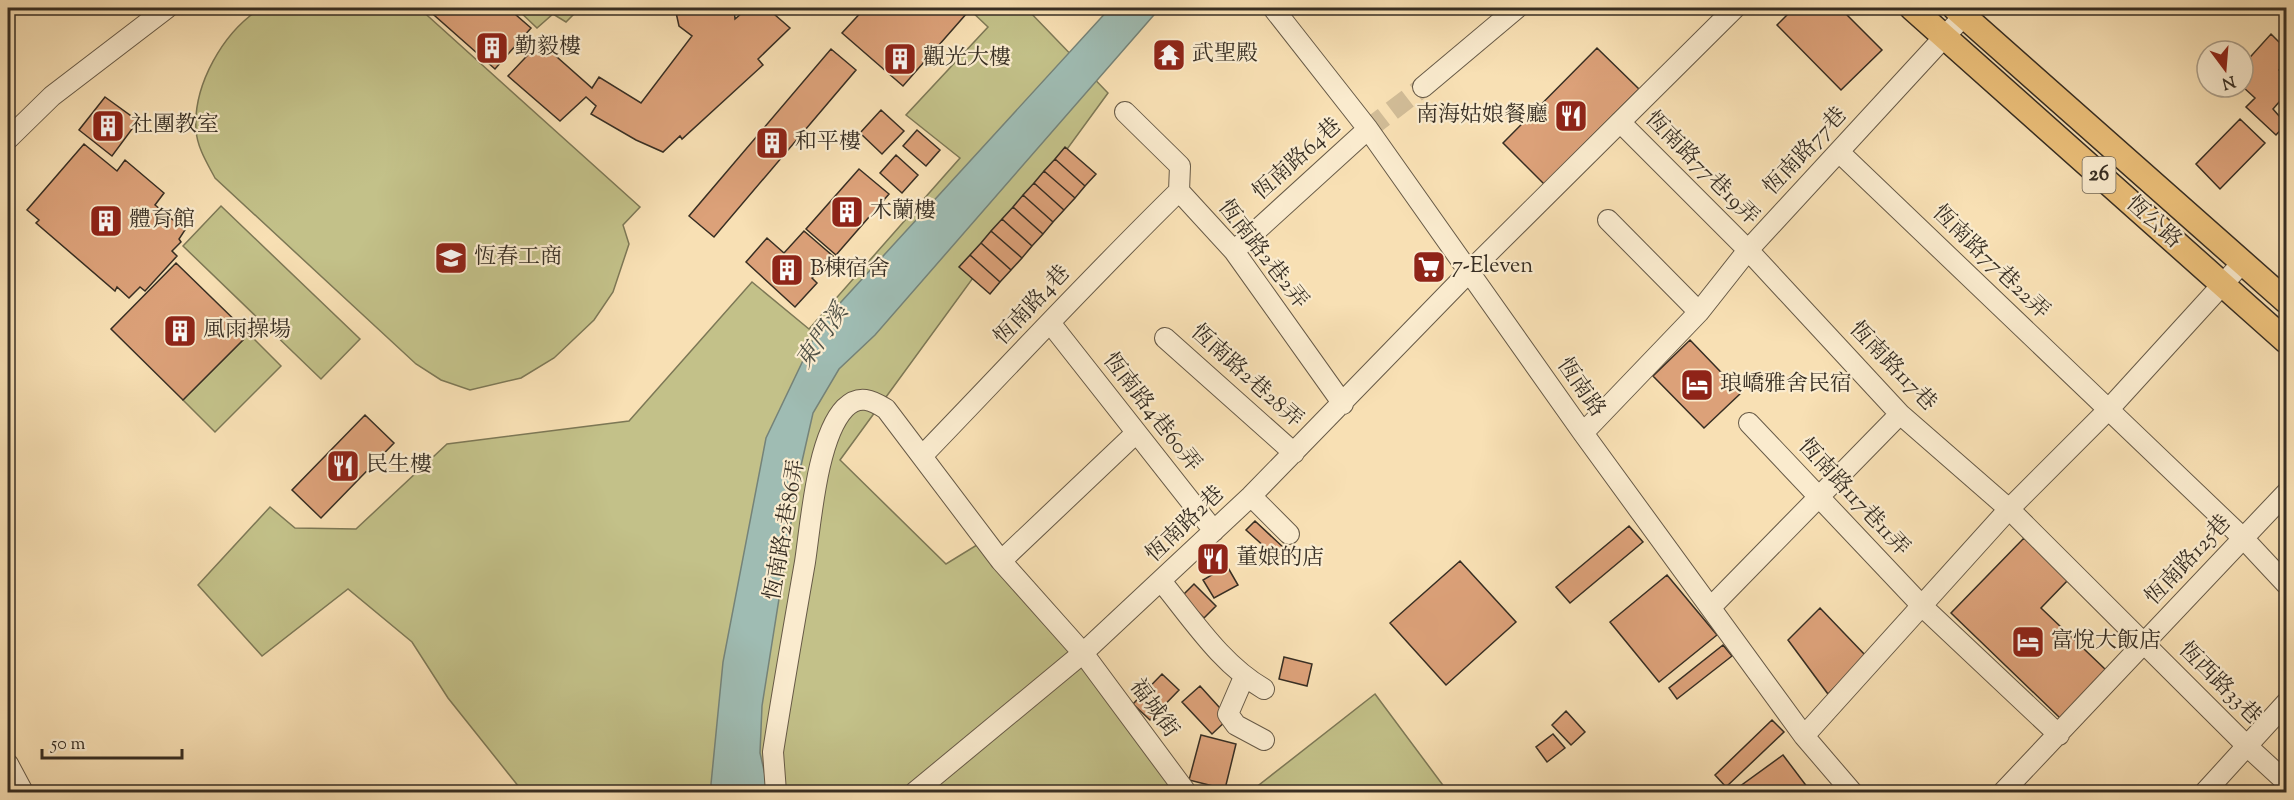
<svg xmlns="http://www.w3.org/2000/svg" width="2294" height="800" viewBox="0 0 2294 800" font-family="'Sorts Mill Goudy','Noto Serif TC',serif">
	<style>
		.green { fill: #c3c189; stroke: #7d7856; stroke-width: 1.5 }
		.water { fill: #9fbcb3; stroke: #758379; stroke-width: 1.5 }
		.building { fill: #dca179; stroke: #372e23; stroke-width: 1.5 }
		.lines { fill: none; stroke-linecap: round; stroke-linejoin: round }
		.minor-tunnel { stroke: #d1bc97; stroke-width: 20; stroke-dasharray: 20 10; stroke-linecap: butt }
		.minor-casing { stroke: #675a47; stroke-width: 22 }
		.major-casing { stroke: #372e23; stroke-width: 27 }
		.minor { stroke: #faebce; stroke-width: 20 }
		.major { stroke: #ecc07a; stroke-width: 24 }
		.labels { text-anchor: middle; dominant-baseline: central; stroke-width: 4.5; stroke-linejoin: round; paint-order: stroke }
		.shield { fill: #faebce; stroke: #726756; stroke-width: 1.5 }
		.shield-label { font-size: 21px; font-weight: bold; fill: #372e23 }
		.poi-label { font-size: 22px; fill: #372e23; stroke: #faebce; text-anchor: start }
		.street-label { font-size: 22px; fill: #372e23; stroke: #faebce }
		.water-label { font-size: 24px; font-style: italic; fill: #515247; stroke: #faebce }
	</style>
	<rect width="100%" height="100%" fill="#f8e0b4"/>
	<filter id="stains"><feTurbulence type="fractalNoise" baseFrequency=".00333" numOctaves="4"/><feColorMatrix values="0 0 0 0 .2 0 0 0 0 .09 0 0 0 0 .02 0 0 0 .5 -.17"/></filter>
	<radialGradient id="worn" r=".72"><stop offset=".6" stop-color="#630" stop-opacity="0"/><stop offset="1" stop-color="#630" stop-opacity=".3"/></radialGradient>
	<path class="green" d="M261 8H419L640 207 623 225 629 244 613 292 594 320 554 358 521 378 470 390 441 380 416 364 215 178C207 163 197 147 196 130 193 85 223 32 261 8Z
		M516 8H580L566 22 553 14 537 28Z
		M968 8H1026L1108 93 840 460 946 564 985 540 1183 792H523L448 698 412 642 348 589 262 656 198 585 270 507 295 528 356 529 447 444 629 421 752 282 809 329 960 158 906 115 988 27Z
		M221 206 360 339 321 379 183 246Z
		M249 334 281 366 215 432 183 400Z
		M1375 694 1448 792H1250Z"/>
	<path class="water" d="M1110 8H1160L875 335 839 369 813 413 798 479 762 706 760 753 769 792H715L711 784 723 662 766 438 820 325Z"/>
	<path class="building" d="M426 8H508L531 28 495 69Z
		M675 8H734L735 19 748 8H767L790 28 758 59 763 65 682 139 680 136 663 152 636 140 591 114 596 106 586 97 560 121 508 76 540 42 592 88 599 77 641 103 692 36 679 26Z
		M865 8H961L967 13 903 86 842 33Z
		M1794 8H1840L1882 50 1841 90 1777 25Z
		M2271 34 2286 49V62L2279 70 2286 77V94L2273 109 2286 124 2276 135 2246 107 2255 98 2243 87V65Z
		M1597 48 1639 89 1544 184 1503 143Z
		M831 49 856 70 714 237 689 216Z
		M105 97 138 121 112 156 79 130Z
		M881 110 904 131 882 154 860 133Z
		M2240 119 2265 143 2220 189 2196 164Z
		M917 130 940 150 926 166 903 146Z
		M84 144 117 171 125 160 164 193 155 205 185 230 179 239 181 242 172 251 177 256 145 291 140 287 129 298 117 287 115 291 36 223 39 220 27 210Z
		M1065 147 1096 174 1085 186 1055 159Z
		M896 155 918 175 902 193 880 173Z
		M1055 159 1085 186 1075 198 1044 171Z
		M859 169 889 194 836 255 806 229Z
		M1044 171 1075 198 1064 210 1034 183Z
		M1034 183 1064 210 1053 222 1023 195Z
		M1023 195 1053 222 1043 234 1013 207Z
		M1013 207 1043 234 1032 246 1002 219Z
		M1002 219 1032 246 1022 258 991 231Z
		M804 231 833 256 812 278 817 283 795 307 746 262 767 238 784 253Z
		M991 231 1022 258 1011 270 981 243Z
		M981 243 1011 270 1000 282 970 255Z
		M970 255 1000 282 990 294 959 267Z
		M176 263 249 334 183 400 111 329Z
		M1690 340 1741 393 1704 428 1653 376Z
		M365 415 394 443 321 518 292 490Z
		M1255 521 1285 549 1277 558 1246 530Z
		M1629 526 1643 542 1570 603 1556 587Z
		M2024 538 2068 580 2041 608 2106 670 2060 718 1951 613Z
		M1460 561 1516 622 1446 685 1390 623Z
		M1227 566 1238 585 1214 598 1203 580Z
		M1667 575 1717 635 1659 682 1610 622Z
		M1194 584 1216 606 1204 618 1182 596Z
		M1820 608 1866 656 1828 694 1788 640Z
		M1723 645 1732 656 1677 699 1669 688Z
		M1284 657 1312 664 1307 686 1279 679Z
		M1162 674 1179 690 1150 720 1133 704Z
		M1200 686 1229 718 1212 734 1182 702Z
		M1566 711 1585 732 1571 745 1552 725Z
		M1772 720 1784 732 1726 787 1715 775Z
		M1553 734 1565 748 1547 762 1536 747Z
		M1201 735 1236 744 1225 789 1189 780Z
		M1783 755 1811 792H1732Z"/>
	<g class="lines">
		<path class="minor-tunnel" d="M1368 129 1423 87"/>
		<g class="minor-casing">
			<path id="minor" d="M1273 8 1368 129 1583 433 1804 736 1852 792
				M1423 87 1517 8
				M1125 112 1180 166 1179 191 1234 251 1343 404
				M1620 122 1748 250 1900 414 2009 509 2247 746 2286 782
				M8 139 52 96 167 8
				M1839 152 2244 539 2286 584
				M1608 220 1699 312
				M1234 251 1368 129
				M1051 324 1214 531
				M1165 338 1294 453
				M1749 423 1923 607 2059 735
				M1583 433 1699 312 1748 250 1971 8
				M923 455C1008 367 1091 277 1179 191
				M1251 496 1289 534
				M1001 561 1135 434
				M1161 581C1193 620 1221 664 1264 689
				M1712 606 1900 414
				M1244 677 1228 714 1236 725 1264 740
				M1804 736 2009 509 2108 410 2243 262
				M8 764 23 792
				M776 792 773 752C783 688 794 625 805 562 811 522 817 437 845 408 859 394 872 400 886 409L1001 561 1083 653 1186 792
				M915 792 1083 653 1251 496 1470 271 1735 8
				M2003 792 2286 493
				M2205 792 2286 703"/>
		</g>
		<g class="major-casing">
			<path id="major" d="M1912 8 2286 341
				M1955 8 2286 301"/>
		</g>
		<use href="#minor" class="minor"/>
		<use href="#major" class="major"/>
	</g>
	<defs>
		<g id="building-square" transform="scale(1.725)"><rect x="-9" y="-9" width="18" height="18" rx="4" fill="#8f2418" stroke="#faebce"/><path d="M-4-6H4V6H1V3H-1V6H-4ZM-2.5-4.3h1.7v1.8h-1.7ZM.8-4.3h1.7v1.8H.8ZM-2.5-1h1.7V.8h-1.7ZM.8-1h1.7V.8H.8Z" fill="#fff"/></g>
		<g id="temple-square" transform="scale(1.725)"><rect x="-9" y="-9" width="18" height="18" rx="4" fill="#8f2418" stroke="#faebce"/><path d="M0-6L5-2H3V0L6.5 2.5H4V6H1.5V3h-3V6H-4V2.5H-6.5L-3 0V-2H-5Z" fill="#fff"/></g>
		<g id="restaurant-square" transform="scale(1.725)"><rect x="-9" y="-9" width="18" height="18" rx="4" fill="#8f2418" stroke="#faebce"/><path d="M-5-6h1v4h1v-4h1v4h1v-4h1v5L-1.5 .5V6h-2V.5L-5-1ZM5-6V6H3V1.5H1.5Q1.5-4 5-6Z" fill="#fff"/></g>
		<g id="school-square" transform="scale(1.725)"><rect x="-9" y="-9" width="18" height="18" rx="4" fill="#8f2418" stroke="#faebce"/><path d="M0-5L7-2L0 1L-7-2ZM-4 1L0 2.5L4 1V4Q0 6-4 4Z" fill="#fff"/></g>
		<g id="supermarket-square" transform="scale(1.725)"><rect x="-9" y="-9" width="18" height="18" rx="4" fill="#8f2418" stroke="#faebce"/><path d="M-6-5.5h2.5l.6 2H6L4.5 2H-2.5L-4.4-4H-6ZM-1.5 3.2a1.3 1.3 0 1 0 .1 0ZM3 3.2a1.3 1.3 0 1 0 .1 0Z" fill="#fff"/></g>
		<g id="hotel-square" transform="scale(1.725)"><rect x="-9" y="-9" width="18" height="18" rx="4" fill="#8f2418" stroke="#faebce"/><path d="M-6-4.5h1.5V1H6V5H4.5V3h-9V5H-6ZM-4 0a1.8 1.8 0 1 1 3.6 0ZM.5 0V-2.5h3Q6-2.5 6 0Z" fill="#fff"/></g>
	</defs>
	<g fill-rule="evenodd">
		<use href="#building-square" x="492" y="48"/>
		<use href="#temple-square" x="1169" y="55"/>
		<use href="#building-square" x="900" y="59"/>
		<use href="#restaurant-square" x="1571" y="116"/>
		<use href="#building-square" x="108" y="126"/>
		<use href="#building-square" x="772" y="143"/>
		<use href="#building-square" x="847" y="212"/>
		<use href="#building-square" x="106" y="221"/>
		<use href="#school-square" x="451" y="258"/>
		<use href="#supermarket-square" x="1429" y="267"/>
		<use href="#building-square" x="787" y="270"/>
		<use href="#building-square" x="180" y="331"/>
		<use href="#hotel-square" x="1697" y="385"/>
		<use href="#restaurant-square" x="343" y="466"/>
		<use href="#restaurant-square" x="1213" y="559"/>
		<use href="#hotel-square" x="2028" y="642"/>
	</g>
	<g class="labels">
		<rect class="shield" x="2082.5" y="157" width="33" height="36" rx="4.5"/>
		<g class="shield-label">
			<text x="2099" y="175">26</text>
		</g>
		<g class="poi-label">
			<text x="515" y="48">勤毅樓</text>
			<text x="1192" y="55">武聖殿</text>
			<text x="923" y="59">觀光大樓</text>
			<text x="1548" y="116" text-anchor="end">南海姑娘餐廳</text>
			<text x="131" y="126">社團教室</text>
			<text x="795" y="143">和平樓</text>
			<text x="870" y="212">木蘭樓</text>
			<text x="129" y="221">體育館</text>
			<text x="474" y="258">恆春工商</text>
			<text x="1452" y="267">7-Eleven</text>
			<text x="810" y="270">B棟宿舍</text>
			<text x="203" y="331">風雨操場</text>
			<text x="1720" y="385">琅嶠雅舍民宿</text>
			<text x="366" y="466">民生樓</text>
			<text x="1236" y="559">董娘的店</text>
			<text x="2051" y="642">富悅大飯店</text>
		</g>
		<g class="street-label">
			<text transform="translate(1806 152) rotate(-47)">恆南路77巷</text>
			<text transform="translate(1298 160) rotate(-42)">恆南路64巷</text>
			<text transform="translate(1701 169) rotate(45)">恆南路77巷19弄</text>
			<text transform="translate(2153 223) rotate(42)">恆公路</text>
			<text transform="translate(1262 255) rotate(52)">恆南路2巷2弄</text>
			<text transform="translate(1990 263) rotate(44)">恆南路77巷22弄</text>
			<text transform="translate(1033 306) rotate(-47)">恆南路4巷</text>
			<text transform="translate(1892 367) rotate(46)">恆南路117巷</text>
			<text transform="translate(1246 377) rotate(42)">恆南路2巷28弄</text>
			<text transform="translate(1580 388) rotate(55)">恆南路</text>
			<text transform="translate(1151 413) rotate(52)">恆南路4巷60弄</text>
			<text transform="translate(1853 498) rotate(47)">恆南路117巷11弄</text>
			<text transform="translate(1186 525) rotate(-44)">恆南路2巷</text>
			<text transform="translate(786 530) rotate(-80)">恆南路2巷86弄</text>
			<text transform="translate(2189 561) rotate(-47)">恆南路125巷</text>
			<text transform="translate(2219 684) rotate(45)">恆西路33巷</text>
			<text transform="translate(1153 709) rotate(54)">福城街</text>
		</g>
		<g class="water-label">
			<text transform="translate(823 337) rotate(-55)">東門溪</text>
		</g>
	</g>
	<rect width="2294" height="800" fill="none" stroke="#f8e0b4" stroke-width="30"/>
	<rect x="9" y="9" width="2276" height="782" fill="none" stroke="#372e23" stroke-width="3"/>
	<rect x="15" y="15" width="2264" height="770" fill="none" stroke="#372e23" stroke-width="1.5"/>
	<g transform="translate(2225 69) rotate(164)"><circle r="28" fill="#faebce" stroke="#ac9f8a" stroke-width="1.5"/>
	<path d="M0-4.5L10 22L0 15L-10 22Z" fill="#8f2418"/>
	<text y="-9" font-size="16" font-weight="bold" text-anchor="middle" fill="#372e23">N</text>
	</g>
	<path d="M42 749v9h140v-9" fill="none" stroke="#372e23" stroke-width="3"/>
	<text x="51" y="749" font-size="18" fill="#372e23" stroke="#faebce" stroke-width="4.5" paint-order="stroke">50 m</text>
	<rect width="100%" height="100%" filter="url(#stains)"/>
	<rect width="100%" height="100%" fill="url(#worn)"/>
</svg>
